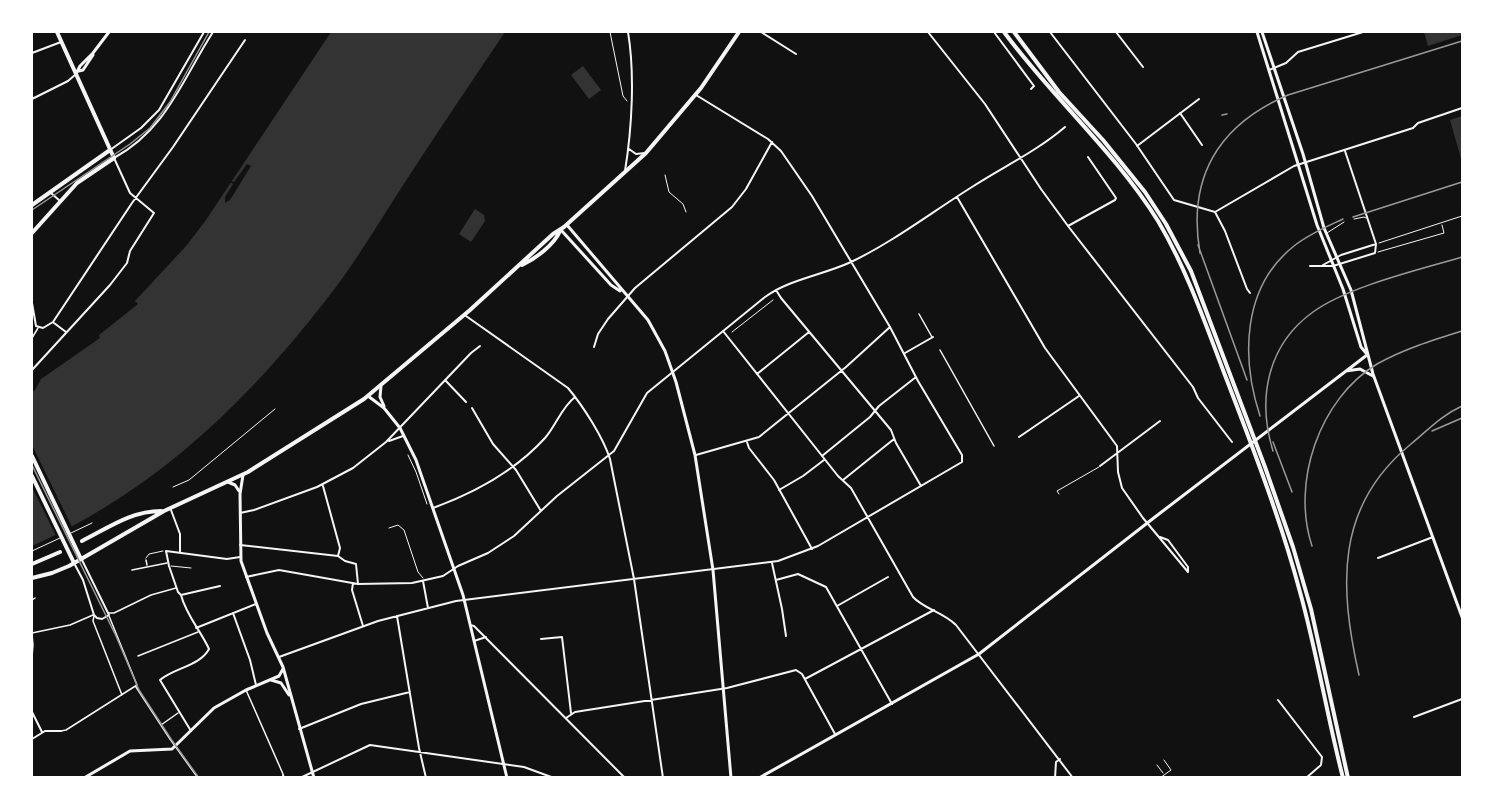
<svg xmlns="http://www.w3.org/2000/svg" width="1494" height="809" viewBox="0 0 1494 809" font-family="'Varela Round',sans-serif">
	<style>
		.water { fill: #333 }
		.pier { fill: #111 }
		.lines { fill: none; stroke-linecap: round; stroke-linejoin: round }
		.service { stroke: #f5f5f5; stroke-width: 1 }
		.pedestrian { stroke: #f5f5f5; stroke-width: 1.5 }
		.minor { stroke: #f5f5f5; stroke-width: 2 }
		.tertiary { stroke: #f5f5f5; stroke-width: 3 }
		.secondary { stroke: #f5f5f5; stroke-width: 3 }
		.primary { stroke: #f5f5f5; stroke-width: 4 }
		.motorway { stroke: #f5f5f5; stroke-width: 4 }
		.tram { stroke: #9a9a9a; stroke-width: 1.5 }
		.rail { stroke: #9a9a9a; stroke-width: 1.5 }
	</style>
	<rect width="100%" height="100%" fill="#111"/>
	<path class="water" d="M331 32H505C472 81 439 130 407 179 381 219 356 262 326 300 245 404 156 490 32 546V392L35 390 41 379 100 338 99 335 138 304 135 301 187 245 206 220Z
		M1424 32H1462V35L1428 46Z
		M583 66 601 90 589 99 571 75Z
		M1462 116V162L1450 120Z
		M475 209 484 215 485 221 471 242 459 234Z"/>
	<path class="pier" d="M247 164 251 166 230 200 225 203V197L233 184 229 181 234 182Z
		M32 445 73 529 57 538 32 487Z"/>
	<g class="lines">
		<path class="service" d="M610 32 623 96 627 101
			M665 175 669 192 683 204 686 212
			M1354 219 1364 217 1366 218
			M1327 233 1344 222
			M1379 243 1462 216
			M1378 252 1444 233 1442 225
			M732 332 773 300
			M408 455 416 472 427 504
			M173 487 189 480 275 409
			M1059 494 1057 491 1099 467
			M389 528 398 525 404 530 418 572 423 578
			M71 533 92 523
			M32 551 60 538
			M146 558 149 554 163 551
			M171 566 191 568
			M1157 765 1163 773
			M1160 778 1171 770 1164 760"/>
		<path class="pedestrian" d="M919 314 932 337
			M32 338 38 328
			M940 350 994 446
			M146 560 147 565
			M132 570 167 563
			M32 600 35 598
			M108 613H114L151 595 176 588
			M94 616 93 621 122 695
			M32 633 70 625 93 615
			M32 634 33 645 32 657
			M138 656 198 632
			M136 687 170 739 198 778
			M246 690 283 774
			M161 725 178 713
			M61 731 66 730 137 685 109 616"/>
		<path class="minor" d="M761 32 796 54
			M928 32 985 104 1041 189 1068 226 1193 387 1198 398 1232 442
			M994 32 1034 86 1031 89
			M1050 32 1136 144 1174 200 1215 212 1225 231 1247 289 1250 293
			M1116 32 1143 67
			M32 53 61 42
			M1269 70 1286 63 1298 52 1363 32
			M32 99 68 81 76 74
			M1180 113 1202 145
			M1137 146 1199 99
			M629 149 636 154 645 153
			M110 150 141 128 159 110 204 32
			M625 171C632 128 635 74 628 32
			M51 193 60 201
			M957 197 1045 348 1117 446 1118 472 1122 488 1143 518 1188 572
			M1215 212 1294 166 1413 128 1418 123 1462 108
			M1068 226 1115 200 1116 198 1088 157
			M1323 265 1341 255 1376 244
			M1310 266H1333L1375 253 1376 244 1345 151
			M776 290 781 298 891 430 896 443 921 486
			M32 303 36 326 43 328 53 322 132 203 173 147 245 40
			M466 316 568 388C583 406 603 437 610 459L634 579 663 778
			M54 323 66 332
			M723 331 838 476 851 488 913 597C924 609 943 612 956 625L1073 778
			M594 347 598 334 608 319 635 288 732 207 746 189 772 142
			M905 353 933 337
			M32 370 110 285 127 263 130 251 154 213 130 193 114 158C167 129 182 80 213 32
			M757 374 809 332
			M445 380 466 402
			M472 408 493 444 516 470 541 511
			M1019 437 1079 396
			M389 441 403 436
			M747 442 749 448 774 480 812 549
			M696 455 759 437 846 367 890 327
			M822 456 870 417 879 406 916 377
			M1100 466 1160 421
			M843 480 894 439
			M323 486 340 548 338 556 345 561 356 564 358 584
			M779 490 803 476 824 460
			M433 508C474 493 515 471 545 438 556 425 562 407 575 397
			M171 510 180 534V553
			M240 513 254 510 317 487 353 468 386 442 471 353 480 346
			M1160 537 1168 540 1188 567V572
			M240 545 338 556
			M1378 558 1433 537
			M74 563 83 580 94 615 97 618 102 619 109 615 82 560
			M772 563 782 609 786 636
			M246 577 279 570 358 584 412 583 443 576 458 566 488 553 514 536 557 496 614 451 647 393 765 297C790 279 823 275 851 262 893 242 932 212 972 187 1003 167 1037 151 1065 127
			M776 580 798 574 826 587 892 704
			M423 581 428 608
			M353 583 352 590 363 626
			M181 595 220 586
			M837 606 888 577
			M233 613 250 660 256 685
			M397 616 419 748 426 778
			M470 625 474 626 625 778
			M196 628 256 604
			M541 639 562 637 571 713
			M474 641 486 637
			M279 657 378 621 456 601 778 561 818 546 962 462V455L918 381 890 327 812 196 781 151 768 139 696 95
			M805 679 934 610
			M1278 700 1322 757 1321 765 1306 778
			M32 712 42 732
			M1414 717 1462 699
			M566 718 575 712 727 688 796 670 802 674 835 734
			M299 729 361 704 410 692
			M191 731 160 680C174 668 200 666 209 649 201 631 186 615 181 595L178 592 169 566 166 551 227 559 240 557
			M32 739 45 731H61
			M283 775 284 778
			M300 778 370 745 524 767 554 778
			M1055 778 1056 762 1060 759"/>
		<path class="tertiary" d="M79 71 83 70 93 55
			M76 74 80 66 93 53 109 32
			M1346 371 1360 369 1373 376
			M271 680 281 683 289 695
			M84 778 130 751 172 749 214 708 246 690 279 676 283 669
			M759 778 979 654 1155 517 1367 355"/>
		<path class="secondary" d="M1257 32 1317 225 1343 289 1361 347 1366 353
			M1262 32 1303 154 1324 228 1351 290 1373 374 1462 617
			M567 225 648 320 665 351 676 382 695 455 713 570 731 778
			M561 230 611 285 620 291
			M381 386 380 397 384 406
			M368 396 384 408 400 428 416 460 463 595 507 778
			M243 475 240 494 241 561 267 633 283 667 314 778
			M228 482 235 485 239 491"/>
		<path class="primary" d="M32 205 110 150
			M32 233 77 183 114 158 57 32
			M522 265C535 259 554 245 560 231
			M32 456 81 559
			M32 476 74 563
			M82 541C108 528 131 511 161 511
			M32 564 60 552
			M32 578 52 573 69 566 164 511 248 472 364 399 470 310 553 234 564 227 646 153 701 88 739 32"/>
		<path class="motorway" d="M1004 32C1052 97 1115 152 1158 221 1186 268 1204 320 1223 370 1251 443 1280 517 1300 592 1317 653 1327 716 1343 778
			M1014 32 1059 92 1103 140 1145 192 1166 224 1191 271 1265 467 1293 547 1311 609 1348 778"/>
		<path class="tram" d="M32 210 130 144 150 128 170 102 209 32
			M32 465 116 636 139 690 171 739 199 778"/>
		<path class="rail" d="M1222 115 1227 114
			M1353 217 1462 182
			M1198 245 1247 380
			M1200 253C1187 178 1218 125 1288 95L1462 41
			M1260 416C1241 358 1242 287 1294 246 1309 234 1326 227 1343 219
			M1432 431 1462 418
			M1273 442 1292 492
			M1273 451C1257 399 1267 345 1313 312 1349 286 1419 270 1462 257
			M1312 546C1291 483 1319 399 1377 364 1404 349 1433 340 1462 331
			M1359 675C1339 586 1335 506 1411 444 1428 430 1442 415 1462 406"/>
	</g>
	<rect width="1494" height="809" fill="none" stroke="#ffffff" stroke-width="66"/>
</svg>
